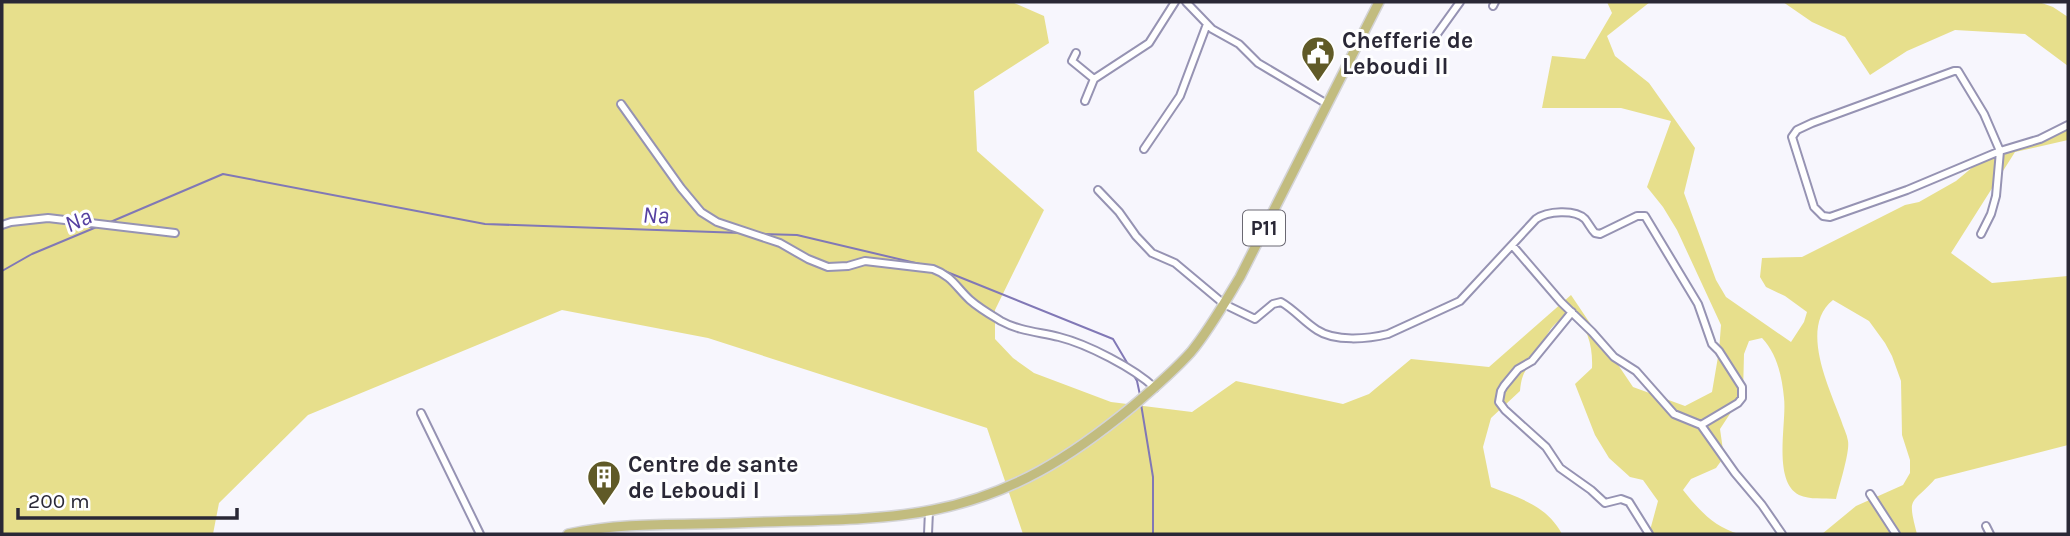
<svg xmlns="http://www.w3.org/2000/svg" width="2070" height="536" viewBox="0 0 2070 536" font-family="Karla,sans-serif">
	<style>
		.green { fill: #e7df8c }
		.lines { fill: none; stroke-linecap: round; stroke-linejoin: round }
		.stream { stroke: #8178b6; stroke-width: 2 }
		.minor-casing { stroke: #9693b3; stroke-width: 10 }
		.primary-casing { stroke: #d4d4d7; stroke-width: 12 }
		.minor { stroke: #fff; stroke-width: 6 }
		.primary { stroke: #c2bc7f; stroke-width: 9 }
		.labels { text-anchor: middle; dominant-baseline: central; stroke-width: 6; stroke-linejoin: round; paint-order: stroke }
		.shield { fill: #fff; stroke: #6a6872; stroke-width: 2 }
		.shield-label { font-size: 21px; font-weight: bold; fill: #2a2836 }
		.poi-label { font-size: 23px; font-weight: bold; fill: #2a2836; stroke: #fff; text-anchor: start }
		.water-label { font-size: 24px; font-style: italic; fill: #5641a1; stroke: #fff }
	</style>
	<rect width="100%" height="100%" fill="#f7f6fd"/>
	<path class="green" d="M2 2H1012L1044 16 1049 43 974 91 977 151 1044 210 995 310V339L1013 358 1034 373 1111 402 1192 412 1236 381 1343 404 1369 394 1411 359 1489 367 1571 295 1633 387 1685 406 1712 392 1719 351 1721 325 1677 230 1663 207 1647 187 1671 121 1621 108H1542L1552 56 1585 59 1612 13 1607 2H1650L1607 36 1615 56 1649 83 1695 148 1684 193 1716 280 1726 297 1791 342 1804 322 1807 312 1785 296 1766 287 1760 277 1762 258 1802 257 1905 205 1919 202 1956 181 1998 146 2040 139 2068 129V140L2015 152 1951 253 1992 283 2068 276V445L1935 479C1911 506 1907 495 1917 534H1822L1856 506 1903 485 1910 473V460L1902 435 1901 381 1892 356 1885 343 1869 321 1833 300C1799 327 1829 387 1841 420 1843 427 1847 434 1848 441 1850 452 1839 486 1836 499 1824 498 1810 500 1799 495 1772 481 1787 422 1784 398 1782 376 1777 354 1762 338L1749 341 1744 354 1743 394 1720 429 1724 457 1716 468 1691 479 1683 490C1699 510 1714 527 1739 534H1649L1658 501 1643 480 1630 477 1609 458 1595 435 1575 384 1592 368C1593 347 1588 327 1572 312 1546 327 1550 333 1536 355 1526 371 1522 371 1520 391L1491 418 1483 447 1491 487C1520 498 1547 506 1562 534H1023L987 428 708 338 562 310 308 415 219 503 213 534H2Z
		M1783 2H2039L2053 7 2068 17V66L2025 34 1955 30 1907 51 1870 75 1845 37 1812 22Z"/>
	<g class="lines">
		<path class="stream" d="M108 223 223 174 485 224 742 233
			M762 234 797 235 924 265
			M937 268 1113 339 1129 366
			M2 271 32 254 99 226
			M1133 374 1137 381 1140 395
			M1141 404 1153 477V534"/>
		<g class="minor-casing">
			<path id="minor" d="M1186 2 1212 29 1239 44 1258 63 1327 104
				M1493 6 1495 2
				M1437 34 1460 2
				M1076 53 1072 61 1094 79
				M1085 101 1094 79 1149 43 1175 2
				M621 104 681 188 701 212 717 222 780 243 808 259 828 267 848 266 865 261 933 269C952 276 956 287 970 300 979 308 991 315 1001 321 1019 331 1039 332 1059 337 1087 344 1134 368 1155 388
				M1144 149 1180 96 1207 24
				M1098 190 1119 212 1136 236 1152 253 1175 263 1224 304 1255 319 1273 304 1281 302C1295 310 1304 322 1317 330 1335 342 1368 339 1388 334L1460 301 1536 219C1547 211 1575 209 1585 219 1589 224 1591 229 1595 233L1600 234 1637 216H1645L1698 304 1712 344 1719 351 1742 387V398L1738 403 1701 425
				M2 225 11 222 48 218 175 233
				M1981 234 1991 214 1996 196 2000 151 1984 114 1958 71H1954L1812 123 1797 130 1792 137 1814 207 1823 216 1830 217 1907 190 2000 151 2040 139 2068 125
				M1512 245 1561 302 1592 332 1614 357 1636 371 1674 414 1701 425 1735 473 1762 505 1782 534
				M1572 312 1532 361 1518 369 1504 386 1501 391 1499 402 1505 410 1546 447 1560 468 1591 490 1605 503 1621 499 1629 502 1649 534
				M421 413 480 534
				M1870 494 1896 534
				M1986 526 1990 534
				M928 534 929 511"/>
		</g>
		<g class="primary-casing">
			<path id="primary" d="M568 534C623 522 681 525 737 523 800 520 873 522 933 510 1013 494 1071 457 1133 406 1153 389 1173 372 1191 352 1210 329 1225 302 1240 277L1379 2"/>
		</g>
		<use href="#minor" class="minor"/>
		<use href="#primary" class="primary"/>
	</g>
	<defs>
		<g id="civic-pin" transform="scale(1.75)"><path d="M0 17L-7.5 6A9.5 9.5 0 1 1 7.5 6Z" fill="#605a27" stroke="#fff"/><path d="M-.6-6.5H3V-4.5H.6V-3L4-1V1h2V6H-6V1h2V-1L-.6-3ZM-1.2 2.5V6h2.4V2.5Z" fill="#fff"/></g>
		<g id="building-pin" transform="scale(1.75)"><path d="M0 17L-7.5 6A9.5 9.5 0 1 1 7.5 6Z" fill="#605a27" stroke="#fff"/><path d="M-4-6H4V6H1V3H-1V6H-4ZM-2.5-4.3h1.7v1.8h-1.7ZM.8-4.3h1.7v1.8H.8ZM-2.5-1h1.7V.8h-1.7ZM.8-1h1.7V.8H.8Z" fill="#fff"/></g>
	</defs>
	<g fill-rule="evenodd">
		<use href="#civic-pin" x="1318" y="53"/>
		<use href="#building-pin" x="604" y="477"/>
	</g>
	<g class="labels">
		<rect class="shield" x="1243" y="210.5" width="42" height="35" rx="5"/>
		<g class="shield-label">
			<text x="1264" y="228">P11</text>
		</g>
		<g class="poi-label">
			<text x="1342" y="40">Chefferie de<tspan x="1342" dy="26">Leboudi II</tspan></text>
			<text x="628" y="464">Centre de sante<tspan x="628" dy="26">de Leboudi I</tspan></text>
		</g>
		<g class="water-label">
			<text transform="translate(656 215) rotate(2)">Na</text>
			<text transform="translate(78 220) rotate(-24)">Na</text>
		</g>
	</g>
	<rect width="2070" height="536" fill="none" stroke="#2a2836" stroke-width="7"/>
	<path d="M18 508v10h219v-10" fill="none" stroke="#2a2836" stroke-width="3.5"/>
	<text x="28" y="508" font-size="21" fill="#2a2836" stroke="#ffffff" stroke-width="5" paint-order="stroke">200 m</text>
</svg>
